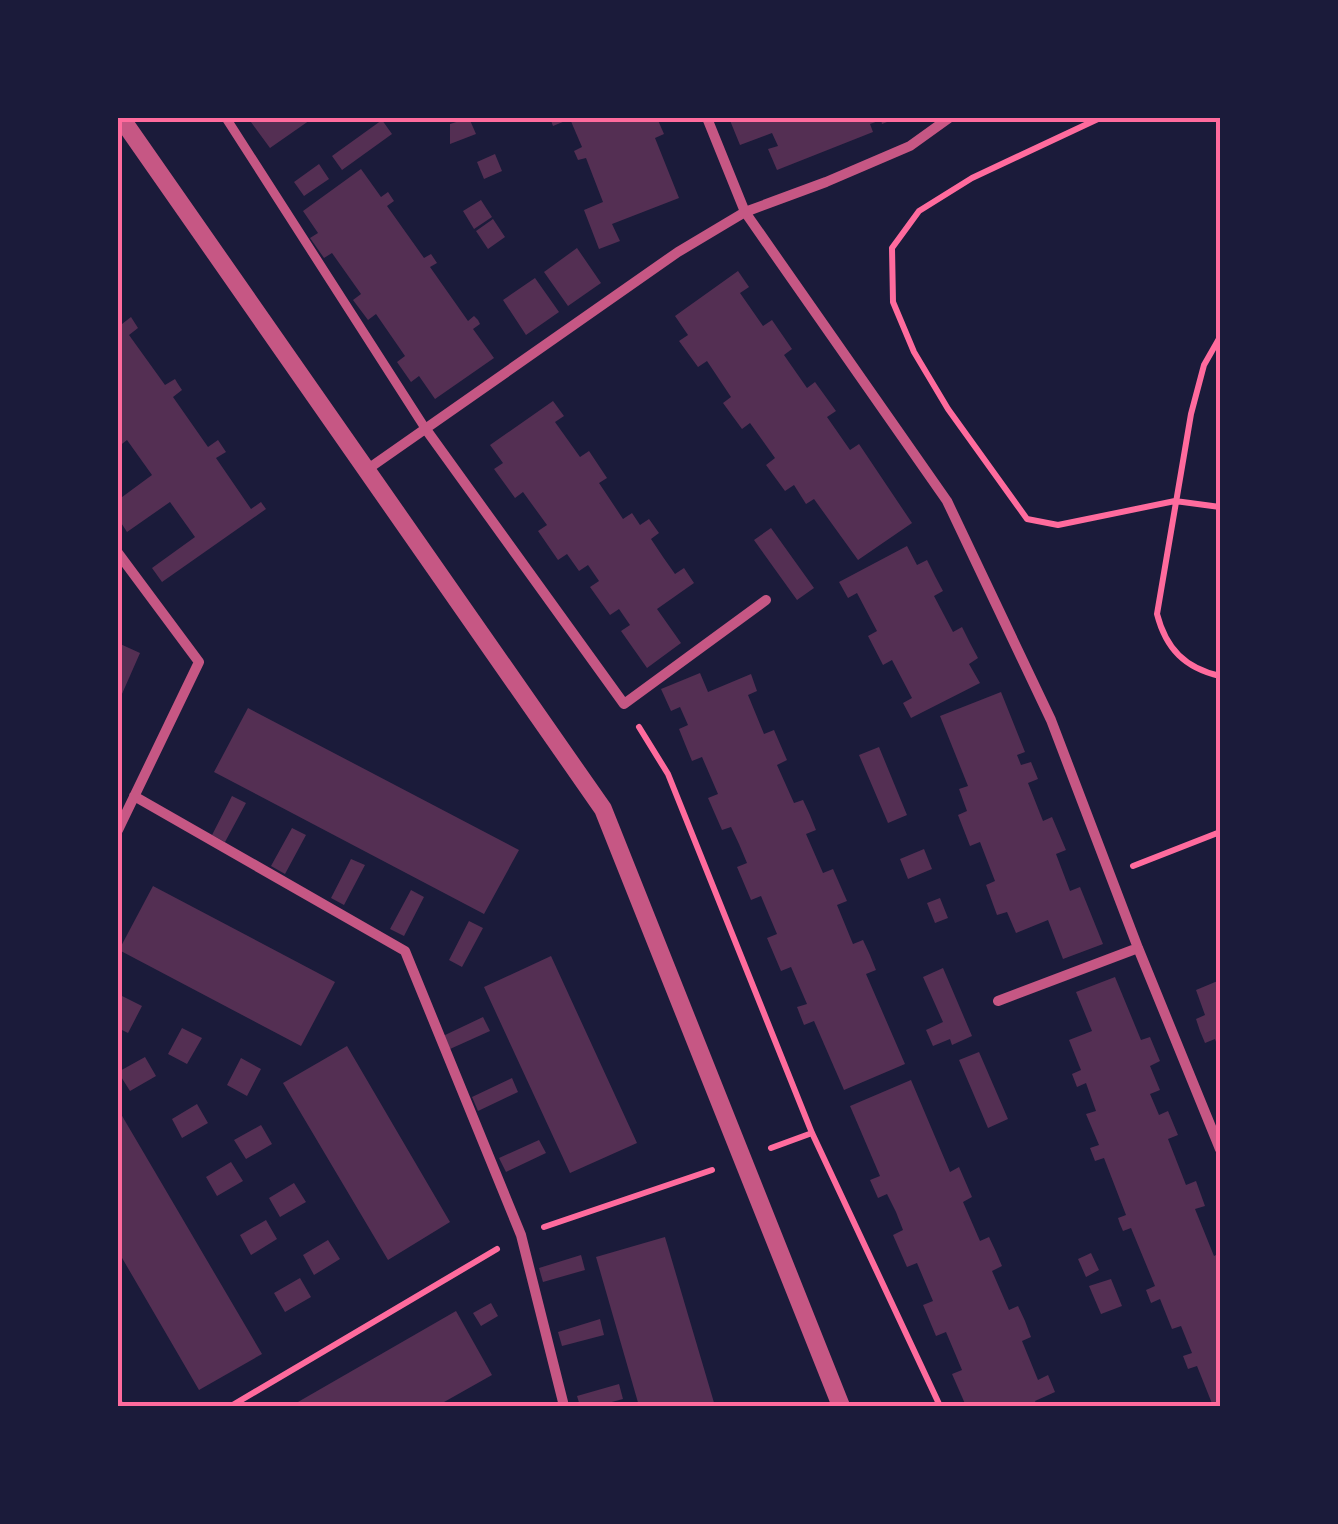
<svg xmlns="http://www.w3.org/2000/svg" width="1338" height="1524" viewBox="0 0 1338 1524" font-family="Figtree,sans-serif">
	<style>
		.building { fill: #542f53 }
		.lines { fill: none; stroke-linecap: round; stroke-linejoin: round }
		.path { stroke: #ff6b9d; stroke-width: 6 }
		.pedestrian { stroke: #c65784; stroke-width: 9 }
		.minor { stroke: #c65784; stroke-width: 10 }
		.tertiary { stroke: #c65784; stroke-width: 18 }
		.neatline { fill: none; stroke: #ff6b9d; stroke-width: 4 }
	</style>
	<rect width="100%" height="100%" fill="#1b1b3a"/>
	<path class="building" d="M248 118H313L270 148Z
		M469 118 476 134 450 144V124Z
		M550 118H657L664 134 655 138 679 198 612 224 620 241 599 249 584 210 603 202 586 158 578 160 574 151 582 147 570 119 553 126Z
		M729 118 838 120 897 118 882 124 881 120 870 124 873 132 777 170 768 149 778 146 772 133 740 145Z
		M382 120 392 134 342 170 332 156Z
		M495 154 502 171 484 179 477 162Z
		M319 164 329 179 304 196 294 182Z
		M361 169 381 197 388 192 394 201 387 206 424 258 431 254 437 263 430 267 468 321 474 316 478 320 480 324 473 329 494 358 435 399 419 376 411 382 397 362 405 356 376 314 368 320 353 300 361 294 332 253 324 258 310 238 318 233 303 211Z
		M481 200 492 217 474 229 463 211Z
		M493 219 505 237 488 249 476 231Z
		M577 248 601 283 568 306 544 272Z
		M738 271 749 287 740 293 763 326 772 320 792 349 784 355 807 388 815 382 836 411 827 417 850 450 859 444 912 523 858 560 814 499 806 504 794 485 785 491 766 465 775 458 750 423 742 429 723 403 731 397 707 361 698 367 679 341 688 335 675 316Z
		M535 278 559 312 526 335 503 300Z
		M131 317 138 328 129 335 165 385 175 379 178 384 182 390 173 397 208 447 218 440 226 452 216 458 251 509 261 502 266 509 162 582 152 568 195 537 170 502 127 532 118 518V500L152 475 127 440 118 447V318L122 324Z
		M553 401 564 416 555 422 580 457 589 451 607 478 599 483 623 519 632 513 640 525 649 519 659 533 651 539 663 557 675 574 684 568 694 583 657 609 681 643 647 668 621 631 630 625 619 609 610 615 590 587 599 581 588 565 579 571 567 554 558 560 538 531 547 525 523 492 515 498 494 469 503 463 490 445Z
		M771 528 814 588 797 600 754 540Z
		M907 546 917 565 927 560 935 576 943 591 934 596 953 632 962 627 970 643 978 658 969 664 980 683 911 718 903 703 912 698 892 660 883 665 868 636 877 631 857 593 848 598 839 582Z
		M118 643 140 653 118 703Z
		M700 673 708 692 751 674 757 691 748 695 764 734 774 730 787 760 777 765 794 803 803 800 810 815 816 830 806 834 823 873 833 869 847 901 837 905 853 944 863 940 870 955 876 970 866 974 905 1064 844 1090 814 1021 804 1025 797 1007 807 1004 791 967 781 971 767 938 777 934 761 896 751 900 737 867 747 863 739 844 731 827 722 830 708 798 718 794 702 757 692 761 685 744 679 729 688 725 680 707 671 711 661 689Z
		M1001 692 1025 752 1017 755 1021 765 1031 762 1038 779 1028 783 1043 821 1052 817 1066 850 1056 854 1070 891 1080 887 1103 944 1063 959 1048 920 1016 933 1007 912 997 915 986 885 995 881 980 842 970 846 958 815 967 811 959 789 968 786 940 716Z
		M248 708 519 850 484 914 214 772Z
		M879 747 907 815 888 823 859 755Z
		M232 796 246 803 225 842 212 835Z
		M292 828 306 835 285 874 271 866Z
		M924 849 932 869 908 879 900 859Z
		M351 859 365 865 344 905 331 898Z
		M153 886 335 982 301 1046 119 950Z
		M411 890 424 897 404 936 390 929Z
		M940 898 948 918 935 923 927 903Z
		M469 921 483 928 462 967 449 960Z
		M551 956 637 1143 570 1173 484 987Z
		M943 968 972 1036 952 1045 950 1039 933 1046 926 1030 943 1022 923 977Z
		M1115 977 1141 1040 1150 1037 1160 1061 1150 1066 1160 1090 1150 1094 1159 1115 1168 1111 1178 1135 1168 1139 1186 1185 1196 1181 1205 1206 1195 1209 1214 1256 1220 1253V1406H1213L1197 1366 1188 1369 1183 1356 1192 1353 1181 1326 1172 1329 1160 1299 1151 1303 1146 1290 1155 1286 1131 1228 1123 1231 1120 1224 1118 1218 1126 1215 1104 1158 1095 1161 1090 1148 1099 1145 1086 1114 1096 1111 1086 1083 1077 1087 1072 1074 1081 1070 1069 1040 1092 1031 1076 992Z
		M1220 980V1053L1215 1039 1205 1043 1200 1031 1196 1019 1205 1015 1196 990Z
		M122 996 142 1006 128 1033 118 1028V1006Z
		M483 1017 490 1031 450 1049 443 1036Z
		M182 1028 202 1038 187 1064 168 1054Z
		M347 1046 450 1222 388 1260 283 1083Z
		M979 1052 1008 1119 988 1128 959 1060Z
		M145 1057 156 1076 130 1091 118 1072Z
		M241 1058 261 1069 247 1096 227 1085Z
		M512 1078 518 1092 478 1111 472 1097Z
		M911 1080 950 1172 959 1167 972 1197 963 1202 980 1241 989 1237 996 1252 1002 1266 992 1271 1009 1310 1018 1306 1025 1321 1031 1337 1022 1341 1038 1380 1048 1375 1055 1392 1035 1401 1037 1406H978L976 1402 966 1406 952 1374 962 1370 946 1332 936 1336 923 1305 933 1301 917 1263 907 1267 893 1235 903 1230 896 1212 887 1194 878 1198 870 1180 880 1176 850 1106Z
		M197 1104 208 1123 182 1138 172 1119Z
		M118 1109 262 1354 199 1390 118 1251Z
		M261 1125 272 1144 246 1159 234 1140Z
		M539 1140 546 1153 506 1172 499 1158Z
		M231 1162 243 1181 217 1196 206 1177Z
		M294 1183 306 1202 280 1217 269 1198Z
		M266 1220 277 1239 251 1255 240 1235Z
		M665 1237 694 1335 715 1406H639L596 1257Z
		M328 1240 340 1259 314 1275 303 1255Z
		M1091 1253 1099 1270 1086 1277 1078 1259Z
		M581 1255 585 1270 543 1282 539 1268Z
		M300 1278 311 1297 285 1312 274 1293Z
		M1111 1279 1122 1306 1101 1314 1089 1286Z
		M491 1303 498 1316 481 1326 473 1313Z
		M456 1311 492 1375 437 1406H291Z
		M600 1319 604 1335 562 1346 558 1332Z
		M619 1384 623 1399 597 1406H580L577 1396Z"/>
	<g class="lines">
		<path class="path" d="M1100 118 972 178 919 211 892 248 893 302 914 352 948 409 1027 519 1058 525 1175 501 1220 507
			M1220 337 1204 365 1191 414 1157 614C1166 649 1185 668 1220 676
			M639 727 668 774 812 1133 940 1406
			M1133 866 1220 832
			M771 1148 812 1133
			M544 1227 712 1170
			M231 1406 497 1249"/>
		<path class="pedestrian" d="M226 118 425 428"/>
		<path class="minor" d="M707 118 745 212 947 501 1051 720 1138 948 1220 1149
			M425 428 624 704 766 600
			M365 471 678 252 745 212 826 182 910 146 949 118
			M118 553 199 662 118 830
			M134 796 405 951 521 1235 564 1406
			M998 1001 1138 948
			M118 1404 119 1406"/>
		<path class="tertiary" d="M121 118 603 809 841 1406"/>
	</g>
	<rect width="1338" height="1524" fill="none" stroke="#1b1b3a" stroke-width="240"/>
	<rect x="120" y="120" width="1098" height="1284" class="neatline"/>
</svg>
